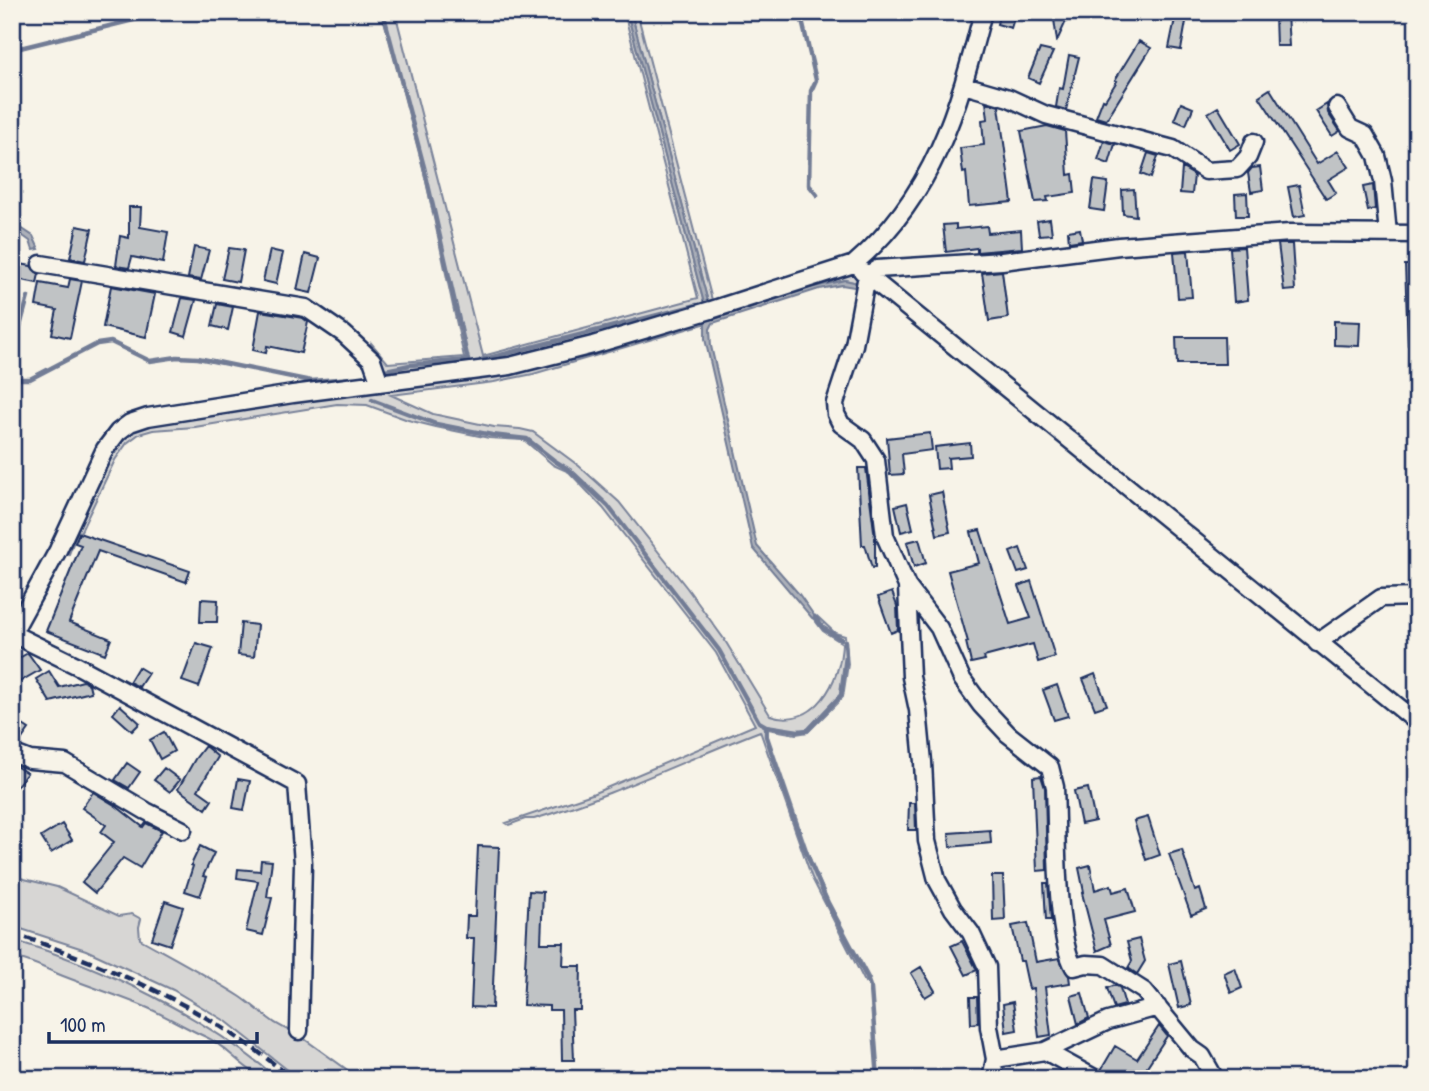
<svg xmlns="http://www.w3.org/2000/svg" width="1429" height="1091" viewBox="0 0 1429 1091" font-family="'Patrick Hand',sans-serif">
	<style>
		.green { fill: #d7d6d4; stroke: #798299; stroke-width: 2 }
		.water { fill: #acb0b9; stroke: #727c95; stroke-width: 2 }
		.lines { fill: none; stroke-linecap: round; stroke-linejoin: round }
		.stream { stroke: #727c95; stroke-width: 4.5 }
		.building { fill: #c0c3c5; stroke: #1b2f5e; stroke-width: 2 }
		.minor-casing { stroke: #1b2f5e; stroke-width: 21 }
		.minor { stroke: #f7f3e8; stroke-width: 16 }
		.rail { stroke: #1b2f5e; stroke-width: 4.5; stroke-dasharray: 10 5; stroke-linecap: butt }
	</style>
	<rect width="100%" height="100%" fill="#f7f3e8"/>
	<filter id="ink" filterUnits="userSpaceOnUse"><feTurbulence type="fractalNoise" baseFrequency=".0143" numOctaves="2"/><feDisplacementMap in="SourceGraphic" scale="14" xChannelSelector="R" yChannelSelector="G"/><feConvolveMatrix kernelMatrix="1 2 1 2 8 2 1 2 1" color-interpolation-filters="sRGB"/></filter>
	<g filter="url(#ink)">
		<path class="green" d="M382 12H395L483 356 698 298 624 12H627L704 303 708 302 631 12H637L712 300 834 264C845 259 854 255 862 247 888 221 929 166 944 133 961 95 964 51 976 12H980C969 54 960 96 944 136 927 179 888 232 851 260L703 307 482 365 480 362 470 363 466 367 384 375 368 350 371 343 388 363 464 357 423 167Z
			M854 269 860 281 858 283 845 280 711 320 705 319 704 324 533 374 494 382 391 395 433 414 494 427 520 429 533 432 579 466 619 502 687 588 724 639 770 715C815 730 841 681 842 643L823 631 813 618 818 621V617L835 633 845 636 848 664 843 697 808 732 796 734 768 729V736L813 867 829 902 870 979 865 982 812 878 760 731C685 760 612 796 534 819H525L509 825 506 823 592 794 755 725 716 653 603 508 569 472 553 465 524 440 489 438 436 427 408 420 367 405 337 404 195 427 153 430 139 434 127 443 115 460 81 531 77 533 69 554 66 547C84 509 102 451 138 427L281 404 507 373Z
			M12 876 57 887 119 916 132 914 141 919 139 927 140 939C174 958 208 976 241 997 260 1010 273 1026 296 1033L360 1079H299L227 1022 173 990 86 950 12 926Z
			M12 940C103 966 206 1017 278 1079 246 1079 233 1049 206 1037 186 1028 168 1017 148 1008 120 996 91 987 63 976 46 969 30 960 12 957Z"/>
		<path class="water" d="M627 12H631L708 302 704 303Z
			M12 222 33 236 39 249 33 250 30 241 12 228Z
			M845 280 858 283 860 288 842 285 819 289 713 323 710 329 711 346 757 546 799 594 818 621 812 618 753 548 705 339V318L711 320 805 289Z"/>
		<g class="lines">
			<path class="stream" d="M800 12 816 80 811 91 809 185 817 195
				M12 50 166 12
				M12 356 28 297
				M481 360 697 305
				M381 371 410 365 468 360 424 167 383 12
				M12 379H30L97 344 111 342 150 361 177 357 198 358 311 381 353 378
				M372 400 436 424 492 435 527 439 555 461 571 471 608 506 719 650 759 722 766 726V736L801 840 828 904 867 978 871 989 878 1079
				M815 617 823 628 841 639
				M766 726 798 731 808 730 841 695 846 656 845 641"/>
		</g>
		<path class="building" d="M1000 12H1016L1011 28 997 24Z
			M1053 12H1066L1067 19 1057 41Z
			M1176 14 1187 16 1181 50 1169 48Z
			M1287 14 1289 46H1276L1275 15Z
			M1139 41 1151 48 1106 120 1096 117 1103 99 1105 100 1117 81 1115 80Z
			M1040 49 1053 52 1039 83 1028 78Z
			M1069 55 1079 57 1066 110 1056 107 1059 88 1063 89Z
			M1270 89 1317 164 1338 151 1349 167 1328 180 1336 193 1326 199 1259 96Z
			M986 102 999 106 1012 202 969 206 966 172 963 173 960 148 984 145 982 120 988 119Z
			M1181 103 1193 108 1186 125 1174 120Z
			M1327 104 1328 113 1340 131 1332 136 1316 111Z
			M1218 107 1240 144 1230 150 1208 113Z
			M1047 126 1065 131 1068 175 1073 174 1075 193 1047 197 1048 201 1035 202 1021 131Z
			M1104 141 1115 144 1109 164 1098 160Z
			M1148 153 1158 156 1151 178 1141 174Z
			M1260 167 1263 190 1251 192 1248 173 1252 168Z
			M1182 168 1194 175 1192 194 1180 193Z
			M1094 180 1108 182 1104 211 1090 209Z
			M1299 185 1305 215 1294 217 1288 187Z
			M1373 185 1375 209 1368 211 1363 187Z
			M1134 189 1136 216 1123 214 1122 190Z
			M1247 193 1248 216H1236L1235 194Z
			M129 207H141L140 227 168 232 163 263 132 257 129 268 116 266 120 236 129 238Z
			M1050 219 1052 234 1039 235 1037 221Z
			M956 224V229L987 226 988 233 1021 230 1022 248 977 252V248L946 252 943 225Z
			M77 226 92 229 85 261 70 258Z
			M1080 229 1082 240 1069 242 1068 231Z
			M1278 244H1292L1295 290 1284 291Z
			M194 247 209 250 201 280 188 278Z
			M1244 247 1248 300 1234 302 1230 248Z
			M229 248 244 250 238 282 222 279Z
			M270 250 283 253 276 284 263 281Z
			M1188 251 1192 297 1178 298 1174 252Z
			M305 254 320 258 311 293 297 290Z
			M15 263 31 266 39 274 37 283 12 278Z
			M1405 265H1417V345H1408Z
			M1002 271 1008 318 989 321 982 273Z
			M70 279 82 281 70 338 52 334 57 310 36 306 40 283 68 288Z
			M111 286 155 294 146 337 103 327Z
			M182 298 196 300 186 336 173 332Z
			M217 304 233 307 228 330 212 326Z
			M260 311 303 318 308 322 301 353 267 346 266 353 253 350Z
			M1334 321 1360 322 1359 346 1334 345Z
			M1176 337H1224L1225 364H1177Z
			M930 433 932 450 902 454 904 474 890 475 887 438Z
			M970 443 971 456 948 458 949 468 937 469 935 447Z
			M858 468H866L875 538V567L872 568 865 545H862Z
			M942 492 950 532 937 535 929 495Z
			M907 503 913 529 901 532 895 506Z
			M980 530 1010 624 1031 618 1019 586 1031 581 1055 657 1038 662 1033 644 984 657 985 660 971 663 966 642H968L948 571 979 563 971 532Z
			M79 533 190 571 186 582 98 551 69 622 111 639 105 654 46 631 81 545 75 543Z
			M919 539 926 563 914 567 907 542Z
			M1020 548 1028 570 1018 573 1010 552Z
			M892 592 897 606 898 630 891 633 878 597Z
			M201 599 218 600 217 622H200Z
			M241 623 257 625 254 657 238 655Z
			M196 643 213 648 199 687 182 681Z
			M28 653 40 670 12 686V662Z
			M138 667 148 673 139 687 129 682Z
			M49 671 59 687 83 681 89 684 91 692 50 702 36 679Z
			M1095 674 1107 705 1095 709 1083 679Z
			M1057 685 1068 716 1054 720 1043 690Z
			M120 705 140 723 132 731 113 714Z
			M12 718 29 729 22 739 12 733Z
			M164 732 174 751 160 759 150 740Z
			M205 746 218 757 198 790 212 800 206 809 178 789 195 759Z
			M127 763 140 772 129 788 115 780Z
			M12 764 27 773 12 792Z
			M164 768 180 780 170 792 154 780Z
			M1041 776 1045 788 1047 870 1037 871 1033 777Z
			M238 779 250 781 244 810 233 808Z
			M1088 788 1095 821 1081 824 1074 791Z
			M93 792 116 806 143 827 146 823 162 831 140 868 123 858 95 893 82 882 114 842 101 832 106 825 82 808Z
			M909 803H915L916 830H908Z
			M1148 817 1160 855 1146 860 1134 821Z
			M62 824 72 840 51 853 41 837Z
			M990 830 991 843 950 847 949 833Z
			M200 846 214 853 203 876 207 877 200 896 185 891 193 866 191 865Z
			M478 846 499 847 492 1008 471 1007 474 938H466L467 916H475Z
			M1182 850 1195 891 1200 889 1206 909 1191 915 1169 854Z
			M261 860 272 861 267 897 272 898 263 935 246 931 258 881 237 878 238 869 260 871Z
			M1090 865 1095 890 1111 885 1113 892 1128 888 1135 912 1104 920 1111 945 1097 951 1082 893 1084 892 1079 868Z
			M992 876H1003L1005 920 993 921Z
			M1044 883H1048L1051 920H1046Z
			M529 891 543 892 541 943H564L563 966H581L580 1010H572L574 1060H562L561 1010H549V1006L523 1005Z
			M165 901 183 907 170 945 152 939Z
			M1028 923 1036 962 1059 958 1069 976 1070 983 1045 987 1051 1035 1039 1037 1033 988 1029 989 1023 961H1020L1012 926Z
			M1139 939 1145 961 1137 974 1128 968 1132 961 1127 942Z
			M962 941 977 970 966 975 951 946Z
			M1181 961 1191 1005 1179 1008 1169 964Z
			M921 967 935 991 925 997 911 973Z
			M1235 968 1242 988 1231 993 1224 973Z
			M1115 985 1120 988 1125 1005 1114 1008 1107 988Z
			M1082 993 1089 1018 1078 1024 1071 996Z
			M970 997H977L978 1023 971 1024Z
			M1013 1002 1017 1030 1006 1032 1003 1004Z
			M1159 1026 1167 1036 1146 1068 1151 1071 1146 1079H1106L1101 1070 1115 1046 1137 1059Z"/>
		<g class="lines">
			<g class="minor-casing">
				<path id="minor" d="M964 85 1009 98 1046 115 1173 149 1206 171 1237 169 1248 157 1254 142
					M1337 107 1350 128 1365 135 1377 156 1383 181 1388 234
					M41 264 306 308 344 334 372 360 380 383
					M862 271 1417 722
					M907 587 911 677 918 710 923 762 927 841 937 880 953 909 971 933 987 967 989 1027 995 1059 1045 1051 1108 1021 1158 1007
					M12 634 58 550 105 449 118 432 130 423 148 417 293 394 510 366 593 345 711 310 854 264C934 196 958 109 983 12
					M13 634 76 665 297 784 303 863 299 1031
					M1317 643 1381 598 1417 597
					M12 753 30 760 65 763 146 811 183 830
					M1045 1051 1096 1079
					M1214 1077 1202 1056 1192 1049 1144 991 1103 965 1086 964 1074 967C1055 936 1057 828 1055 787L1050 767 1008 734 981 705 962 679 939 628 907 586 885 536 876 460 863 440 841 424 836 414 835 403 854 345 867 275 877 269 1002 261 1119 246 1290 233 1417 234
					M991 1079 995 1059"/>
			</g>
			<use href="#minor" class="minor"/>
			<path class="rail" d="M12 933C111 967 212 1009 292 1079"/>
		</g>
	</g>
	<rect width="1429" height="1091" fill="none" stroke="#f7f3e8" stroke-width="42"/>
	<rect x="21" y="21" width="1387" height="1049" fill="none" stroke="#1b2f5e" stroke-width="2.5" filter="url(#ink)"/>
	<path d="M49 1032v10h208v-10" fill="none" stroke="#1b2f5e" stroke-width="3.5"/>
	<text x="60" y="1032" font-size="21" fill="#1b2f5e" stroke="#f7f3e8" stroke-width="5" paint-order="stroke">100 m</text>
</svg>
